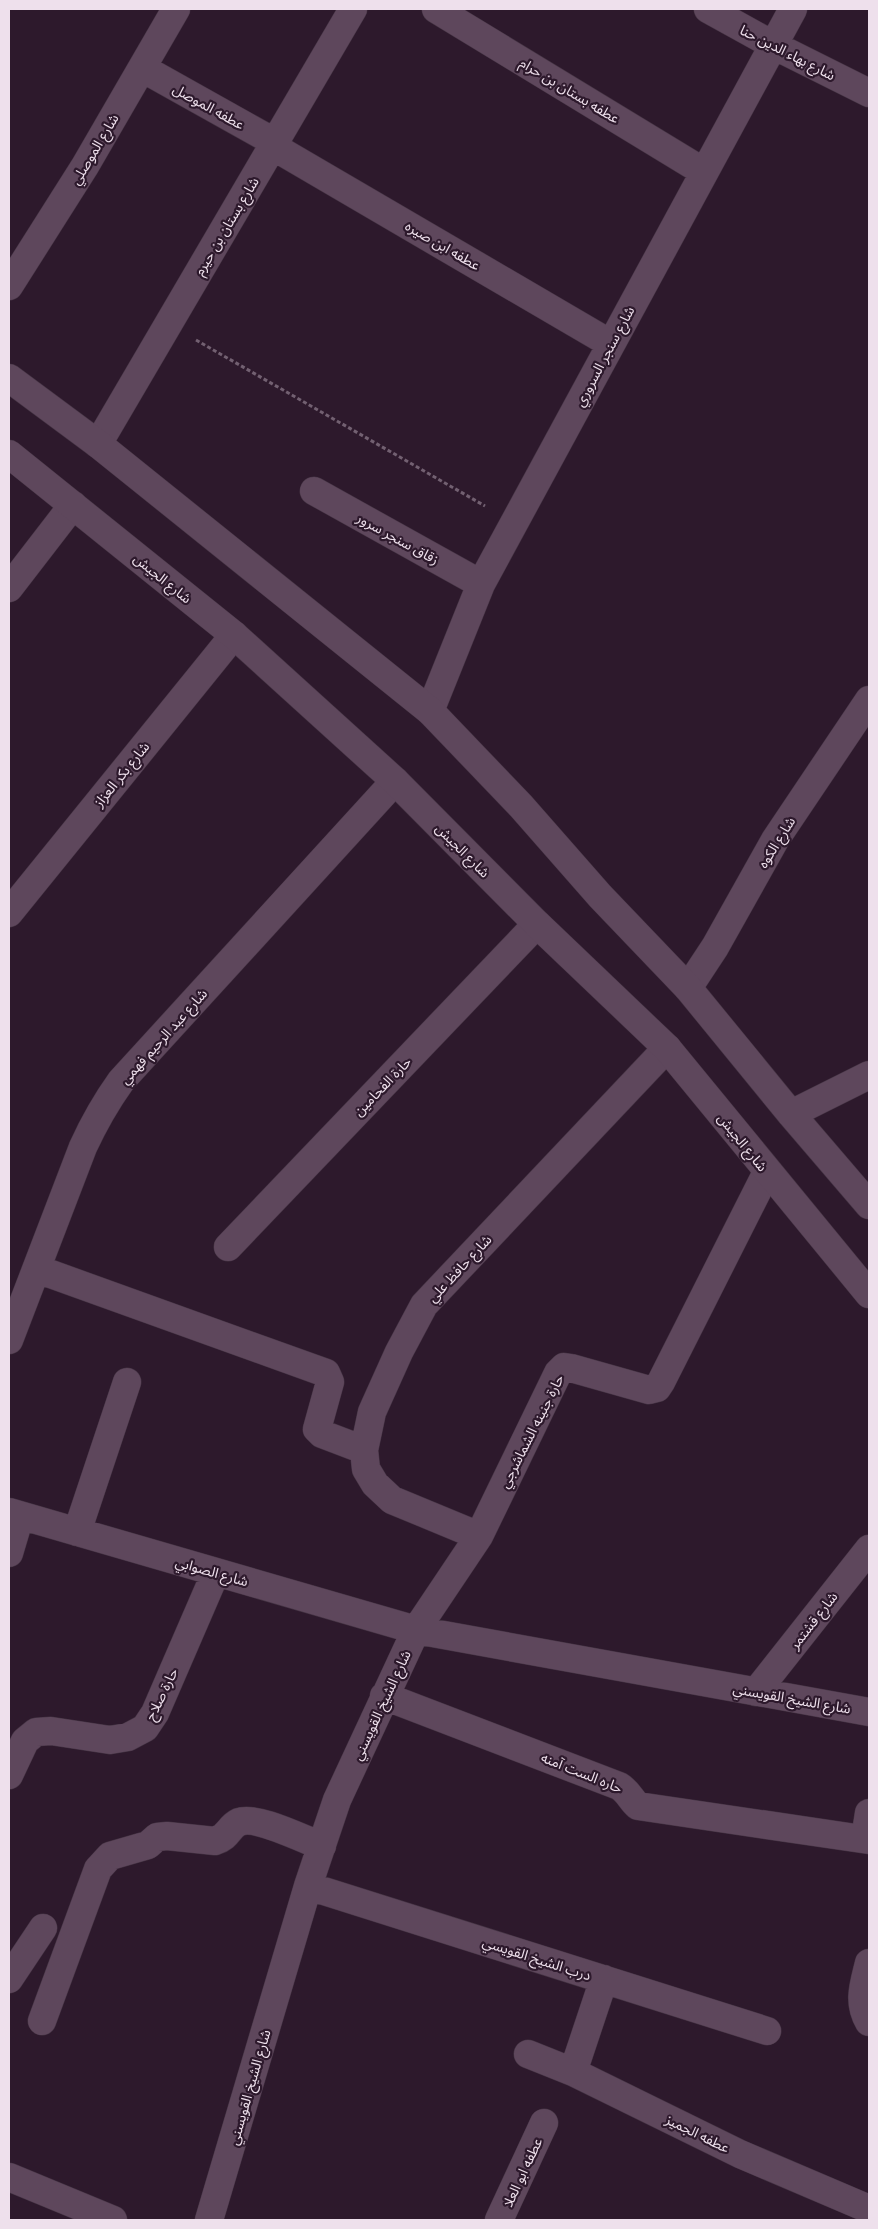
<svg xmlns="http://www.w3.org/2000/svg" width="878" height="2229" viewBox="0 0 878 2229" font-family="Lato,'Noto Sans Arabic',sans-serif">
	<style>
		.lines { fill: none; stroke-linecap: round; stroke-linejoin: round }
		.minor-casing { stroke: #453444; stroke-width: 29 }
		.secondary-casing { stroke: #453444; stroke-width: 29 }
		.path { stroke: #726071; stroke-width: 3; stroke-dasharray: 4 2.5; stroke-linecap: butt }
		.minor { stroke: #5e475c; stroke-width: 28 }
		.secondary { stroke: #5e475c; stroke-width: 28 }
		.labels { text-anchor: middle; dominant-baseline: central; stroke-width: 4.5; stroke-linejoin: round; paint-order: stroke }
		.street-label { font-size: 14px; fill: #eee0ec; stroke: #2d192c }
	</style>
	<rect width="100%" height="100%" fill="#2d192c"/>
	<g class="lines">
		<g class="minor-casing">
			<path id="minor" d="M436 9 704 172
				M708 9 773 45 869 93
				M142 68 276 143
				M274 147 611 344
				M9 286 85 166 176 9
				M98 444C182 298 269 154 353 9
				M314 491 481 584
				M9 588 73 505
				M430 711 481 584 793 9
				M9 913 234 635
				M688 988 715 947 775 840 869 700
				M228 1247 537 924
				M37 1269 326 1373 330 1382 317 1429 322 1434 364 1450
				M9 1340 83 1147C94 1123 106 1102 121 1081L395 781
				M9 1512 416 1630 479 1536 558 1373 564 1367 571 1368 649 1390 657 1388 661 1382 767 1172
				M77 1532 127 1382
				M479 1536 392 1500 375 1484 366 1469 364 1450 372 1412 399 1352 424 1305 667 1048
				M9 1553 20 1516
				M756 1692 869 1549
				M384 1696 619 1786C628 1791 630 1799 638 1806L869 1840
				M9 1775 25 1741 36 1732 51 1731 110 1740 128 1737 145 1728 155 1713 216 1572
				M865 1839 869 1813
				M308 1886 767 2031
				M869 1963C864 1984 857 2002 869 2022
				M9 1979 43 1928
				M42 2021 98 1869 110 1856 148 1845 157 1837 167 1836 215 1841C229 1837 228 1827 239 1822 256 1815 305 1840 322 1846
				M528 2054 573 2072 740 2154 869 2209
				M573 2072 604 1979
				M9 2177 113 2220
				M209 2220 308 1886 337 1800 416 1630 869 1712
				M499 2220 544 2123"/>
		</g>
		<g class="secondary-casing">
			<path id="secondary" d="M9 378 98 444 430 711 521 806 600 896 688 988 791 1114 869 1205
				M9 454 234 635 395 781 537 924 667 1048 869 1294
				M791 1114 869 1075"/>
		</g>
		<path class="path" d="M196 340 485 506"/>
		<use href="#minor" class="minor"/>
		<use href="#secondary" class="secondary"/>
	</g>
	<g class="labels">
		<g class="street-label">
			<text transform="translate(788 52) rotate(27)">شارع بهاء الدين حنا</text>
			<text transform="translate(570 90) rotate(31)">عطفه بستان بن حرام</text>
			<text transform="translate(209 106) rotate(29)">عطفه الموصل</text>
			<text transform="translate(94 149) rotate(-59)">شارع الموصلي</text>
			<text transform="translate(226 226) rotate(-59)">شارع بستان بن حيرم</text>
			<text transform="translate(443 245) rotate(30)">عطفه ابن صيره</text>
			<text transform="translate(604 356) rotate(-62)">شارع سنجر السروري</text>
			<text transform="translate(398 538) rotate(29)">زقاق سنجر سرور</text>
			<text transform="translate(163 578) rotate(39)">شارع الجيش</text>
			<text transform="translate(121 774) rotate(-51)">شارع بكر العزاز</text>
			<text transform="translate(776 842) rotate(-58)">شارع الكوه</text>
			<text transform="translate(463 850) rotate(45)">شارع الجيش</text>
			<text transform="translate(163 1036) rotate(-48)">شارع عبد الرحيم فهمي</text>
			<text transform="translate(382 1086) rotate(-46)">حارة الفحامين</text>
			<text transform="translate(743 1142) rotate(51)">شارع الجيش</text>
			<text transform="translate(459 1268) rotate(-47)">شارع حافظ علي</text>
			<text transform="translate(531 1431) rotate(-63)">حارة جنينه الشماشرجي</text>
			<text transform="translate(212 1571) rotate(16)">شارع الصوابي</text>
			<text transform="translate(813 1620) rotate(-52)">شارع قشتمر</text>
			<text transform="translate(161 1694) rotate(-64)">حارة صلاح</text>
			<text transform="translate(792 1698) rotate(10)">شارع الشيخ القويسني</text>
			<text transform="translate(381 1705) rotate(-65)">شارع الشيخ القويسني</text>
			<text transform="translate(582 1772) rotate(22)">حاره الست آمنه</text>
			<text transform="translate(537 1958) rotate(18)">درب الشيخ القويسي</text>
			<text transform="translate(249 2087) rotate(-74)">شارع الشيخ القويسني</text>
			<text transform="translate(698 2133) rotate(26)">عطفه الجميز</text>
			<text transform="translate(522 2172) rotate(-65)">عطفه ابو العلا</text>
		</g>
	</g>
	<rect width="878" height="2229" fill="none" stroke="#eee0ec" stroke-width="20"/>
</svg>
